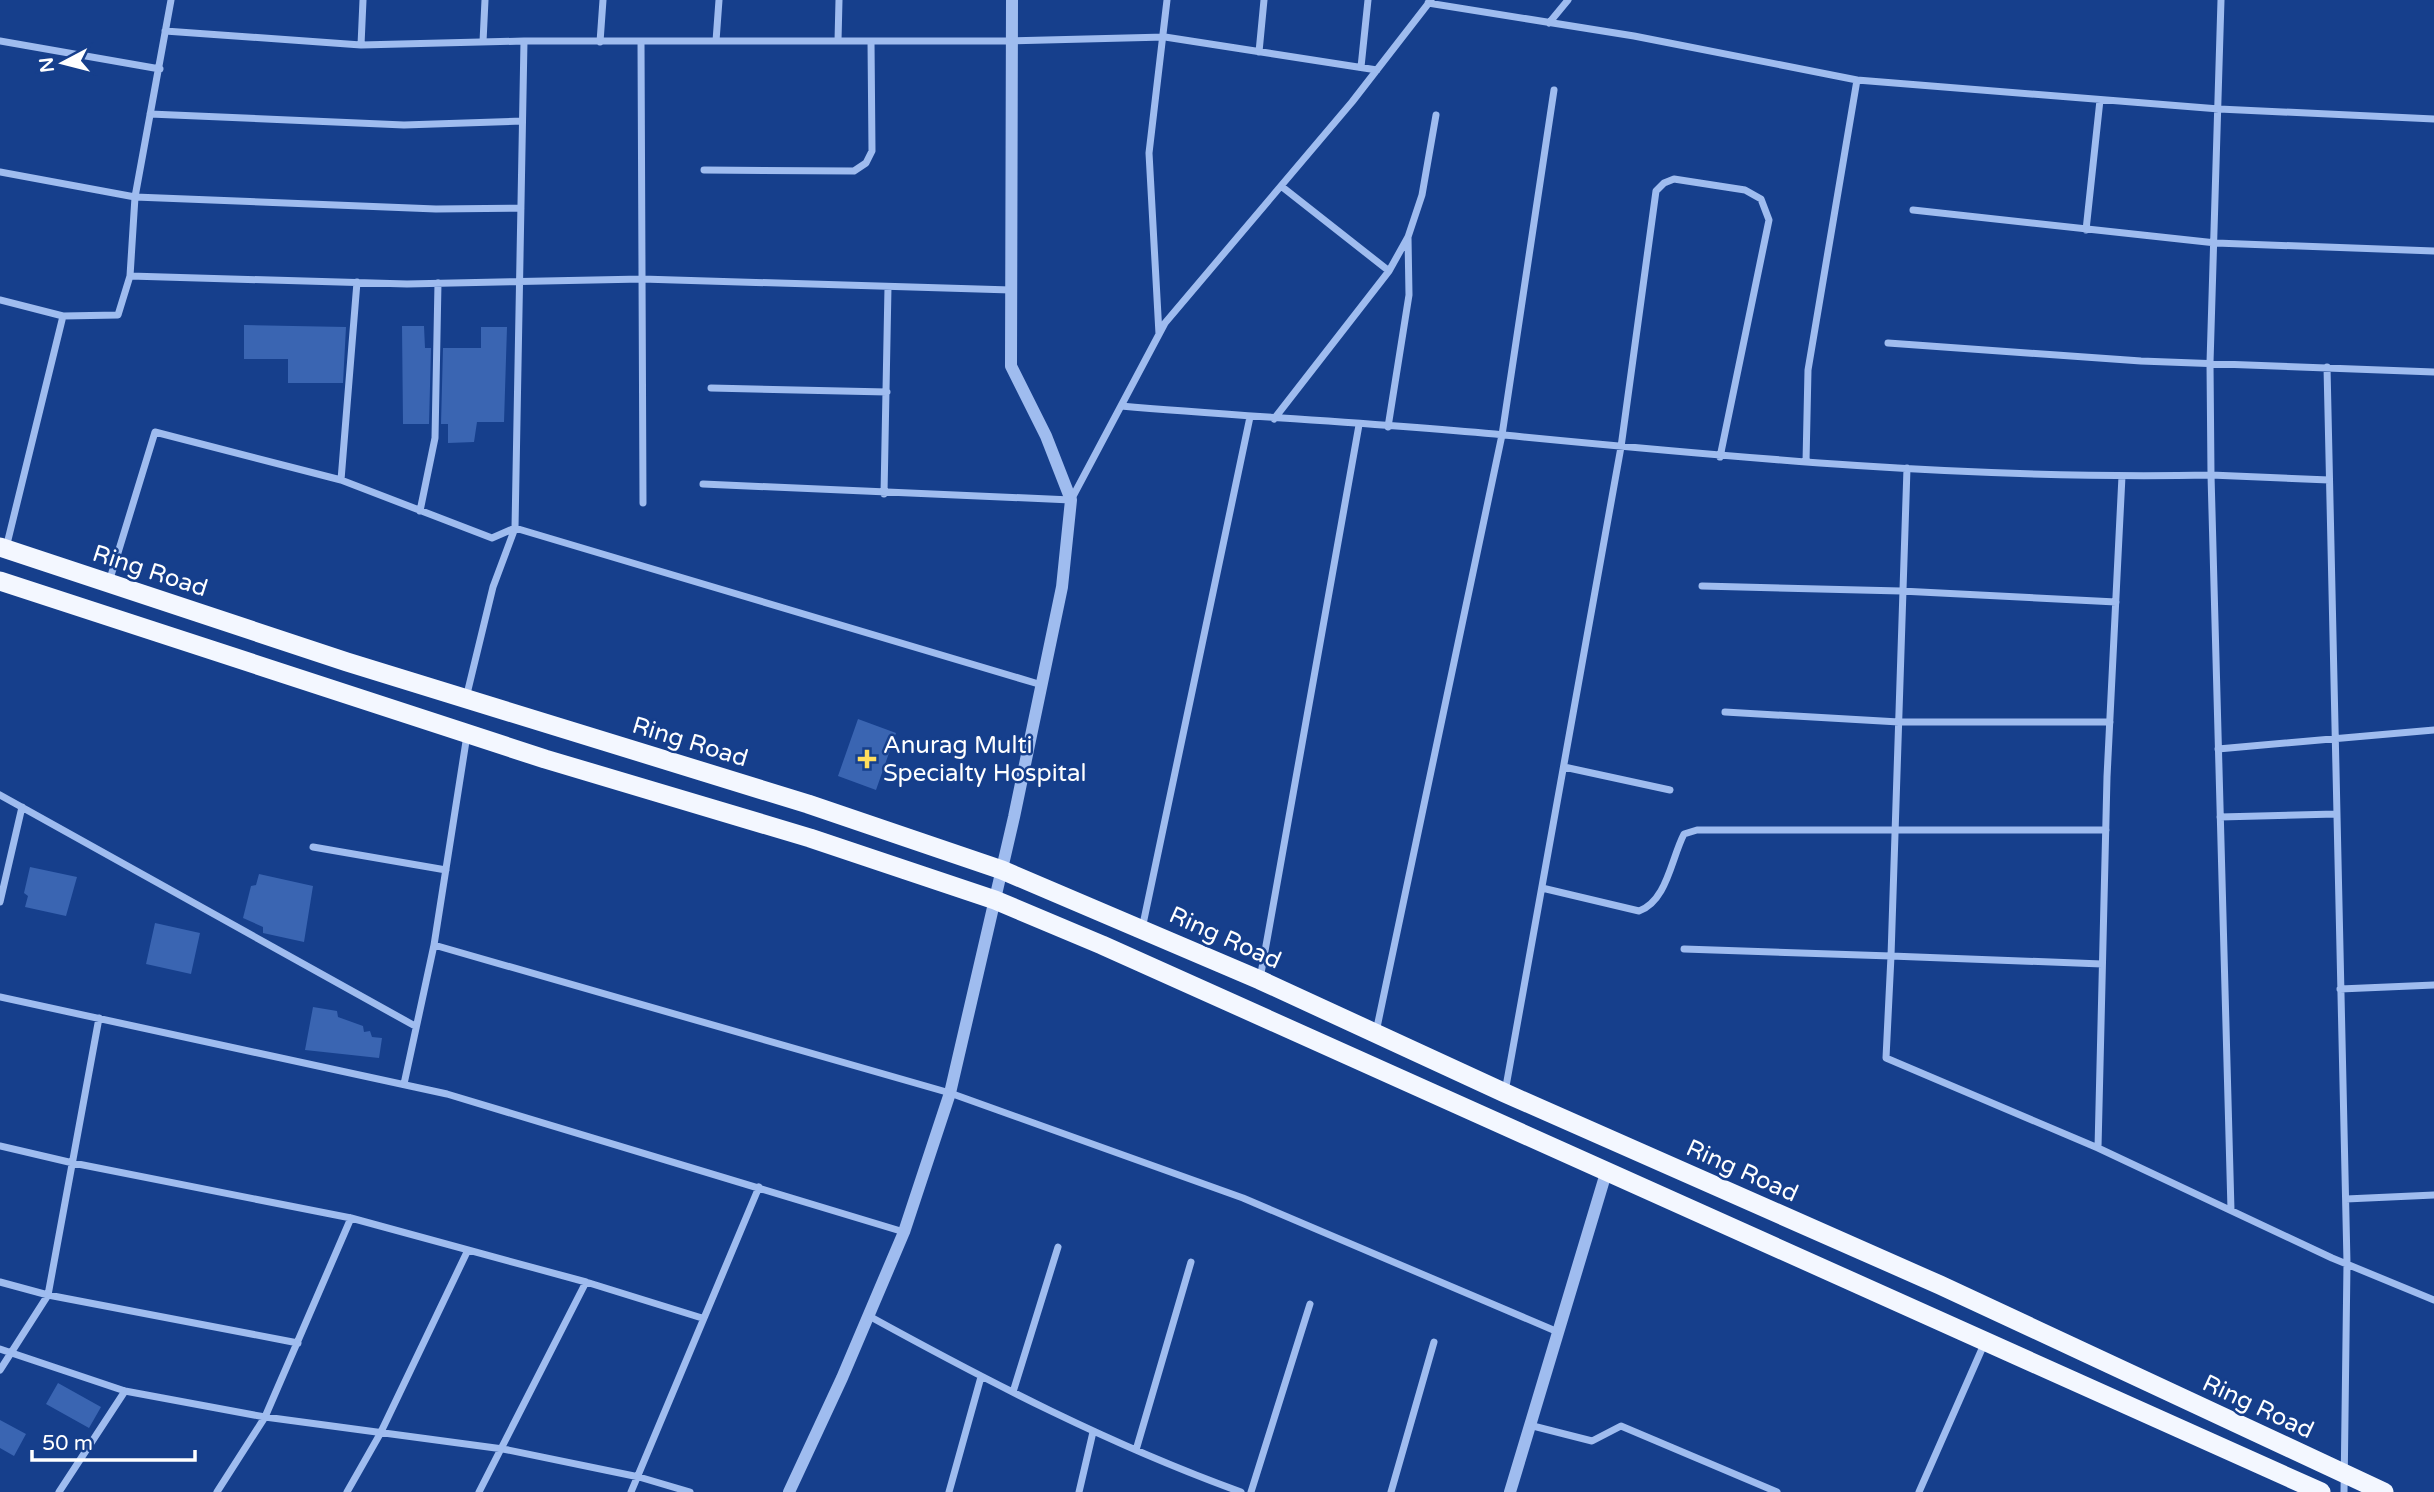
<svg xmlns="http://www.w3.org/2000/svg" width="2434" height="1492" viewBox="0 0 2434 1492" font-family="'Varela Round',sans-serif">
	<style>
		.building { fill: #3a65b2 }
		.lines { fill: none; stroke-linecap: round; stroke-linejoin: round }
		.minor { stroke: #9fbcef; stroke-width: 7 }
		.tertiary { stroke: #9fbcef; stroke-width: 12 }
		.trunk { stroke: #f3f7ff; stroke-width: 19 }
		.poi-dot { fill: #ffde5d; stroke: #163f8c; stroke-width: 2.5 }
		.labels { text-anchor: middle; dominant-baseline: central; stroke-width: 5; stroke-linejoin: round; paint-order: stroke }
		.street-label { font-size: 24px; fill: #fff; stroke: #163f8c }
		.poi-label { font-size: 24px; fill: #fff; stroke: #163f8c; text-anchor: start }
	</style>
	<rect width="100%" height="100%" fill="#163f8c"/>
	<path class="building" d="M244 325 346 327 343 383H288V359H244Z
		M402 326H424L425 348H431L429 424H403Z
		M481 327H507L504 422H477L474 442 448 443V424H441L443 348H481Z
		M858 719 896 733 876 790 838 776Z
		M30 867 77 877 66 916 25 907 28 896 24 893Z
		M259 874 313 886 304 942 263 933V927L243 918 251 886 256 885Z
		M155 923 200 933 191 974 146 964Z
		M313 1007 337 1011 338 1017 363 1026 364 1032 370 1031 372 1037 382 1038 379 1058 305 1050Z
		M58 1383 101 1407 89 1428 46 1404Z
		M0 1420 26 1434 14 1456 0 1448Z"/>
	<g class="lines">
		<path class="minor" d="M1428 3 1634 36 1857 80 1808 370 1806 462
			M1549 23 1568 0
			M165 31 361 45 524 41
			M0 41 160 69
			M641 41 643 503
			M716 41 719 0
			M838 41 839 0
			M483 42 485 0
			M600 42 603 0
			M361 45 363 0
			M1259 52 1264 0
			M1361 67 1368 0
			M1857 80 2219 109 2434 119
			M150 114 404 125 522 121
			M704 170 854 171 866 163 872 151 871 41
			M0 172 135 197 171 0
			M1281 186 1389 271
			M521 208 436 209 135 197 130 276 407 284 642 279 1011 290
			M1913 210 2216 243 2434 251
			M2086 230 2100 100
			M357 282 341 480 492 538 515 528
			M0 300 63 316
			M1159 334 1149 153 1167 0
			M1888 343 2141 361 2434 372
			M2327 367 2347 1263 2344 1492
			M711 388 887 392
			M1121 406C1249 417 1377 423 1504 435 1739 458 1975 480 2211 475L2210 363 2221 0
			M1274 419 1389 271 1408 237 1422 195 1436 115
			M1388 427 1409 295 1408 237
			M2122 476 2107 777 2098 1148 2332 1258 2434 1300
			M703 484 1071 500 1165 323 1352 102 1431 0
			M884 494 888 287
			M420 511 435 438 438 283
			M6 548 63 316 118 315 130 276
			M109 582 155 432 341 480
			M1702 586 1901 591 2116 602
			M1042 685 515 528 524 41H1010L1165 37 1377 70
			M466 698 493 587 515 528
			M1725 712 1899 722H2110
			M2218 749 2434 730
			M1564 767 1670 790
			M0 795 415 1026
			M2220 817 2336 814
			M313 847 446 870
			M1542 888 1639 911C1667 901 1671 859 1684 834L1697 830H2106
			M0 902 22 807
			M1142 929 1250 417
			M434 945 950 1093 1243 1198 1558 1332
			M1684 949 1891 956 1907 468
			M1260 979 1359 425
			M2340 989 2434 985
			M0 997 447 1094 904 1232
			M1376 1032 1502 435 1554 90
			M404 1084 434 945 467 735
			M1505 1092 1621 447 1656 191 1664 183 1674 179 1745 190 1761 199 1769 220 1720 457
			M0 1146 73 1163 351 1218 586 1282
			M2098 1148 1886 1058 1891 956 2102 964
			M2346 1199 2434 1195
			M2231 1210 2211 475 2329 480
			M0 1282 48 1295 298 1343
			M869 1316C989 1382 1111 1445 1241 1492
			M0 1349 125 1391 265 1417 503 1449 639 1477 690 1492
			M0 1370 48 1295 99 1018
			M1013 1392 1058 1247
			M1529 1425 1592 1441 1621 1426 1777 1492
			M1136 1450 1191 1262
			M59 1492 125 1391
			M217 1492 265 1417 351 1218
			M347 1492 380 1434 467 1252
			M479 1492 586 1282 702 1318
			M631 1492 759 1187
			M949 1492 981 1377
			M1079 1492 1093 1432
			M1251 1492 1310 1304
			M1391 1492 1434 1342
			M1919 1492 1985 1342"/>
		<path class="tertiary" d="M789 1492 842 1378 904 1232 950 1093 1014 817 1062 587 1071 500 1046 436 1011 366 1012 0
			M1510 1492 1606 1173"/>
		<path class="trunk" d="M0 547 347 662 808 804 1002 870 1260 980 1505 1093 1940 1285 2384 1492
			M0 581 545 759 810 838 995 900 1102 945 2321 1492"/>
	</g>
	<path class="poi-dot" d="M863.5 748.5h7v7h7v7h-7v7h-7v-7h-7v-7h7z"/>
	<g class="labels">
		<g class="street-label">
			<text transform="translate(150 571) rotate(18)">Ring Road</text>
			<text transform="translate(690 742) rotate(17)">Ring Road</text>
			<text transform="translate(1225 938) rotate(24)">Ring Road</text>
			<text transform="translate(1742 1171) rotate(24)">Ring Road</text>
			<text transform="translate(2258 1407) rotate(25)">Ring Road</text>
		</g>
		<g class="poi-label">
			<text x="883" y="745">Anurag Multi<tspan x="883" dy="28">Specialty Hospital</tspan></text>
		</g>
	</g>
	<g transform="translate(63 63) rotate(263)" stroke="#163f8c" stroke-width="5" paint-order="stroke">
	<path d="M0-5L12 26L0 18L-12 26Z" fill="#ffffff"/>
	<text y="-10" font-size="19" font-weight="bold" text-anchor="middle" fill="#ffffff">N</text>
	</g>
	<path d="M32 1450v10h163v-10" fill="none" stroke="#ffffff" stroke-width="3.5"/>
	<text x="42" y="1450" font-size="21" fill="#ffffff" stroke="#163f8c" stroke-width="5" paint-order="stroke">50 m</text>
</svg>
